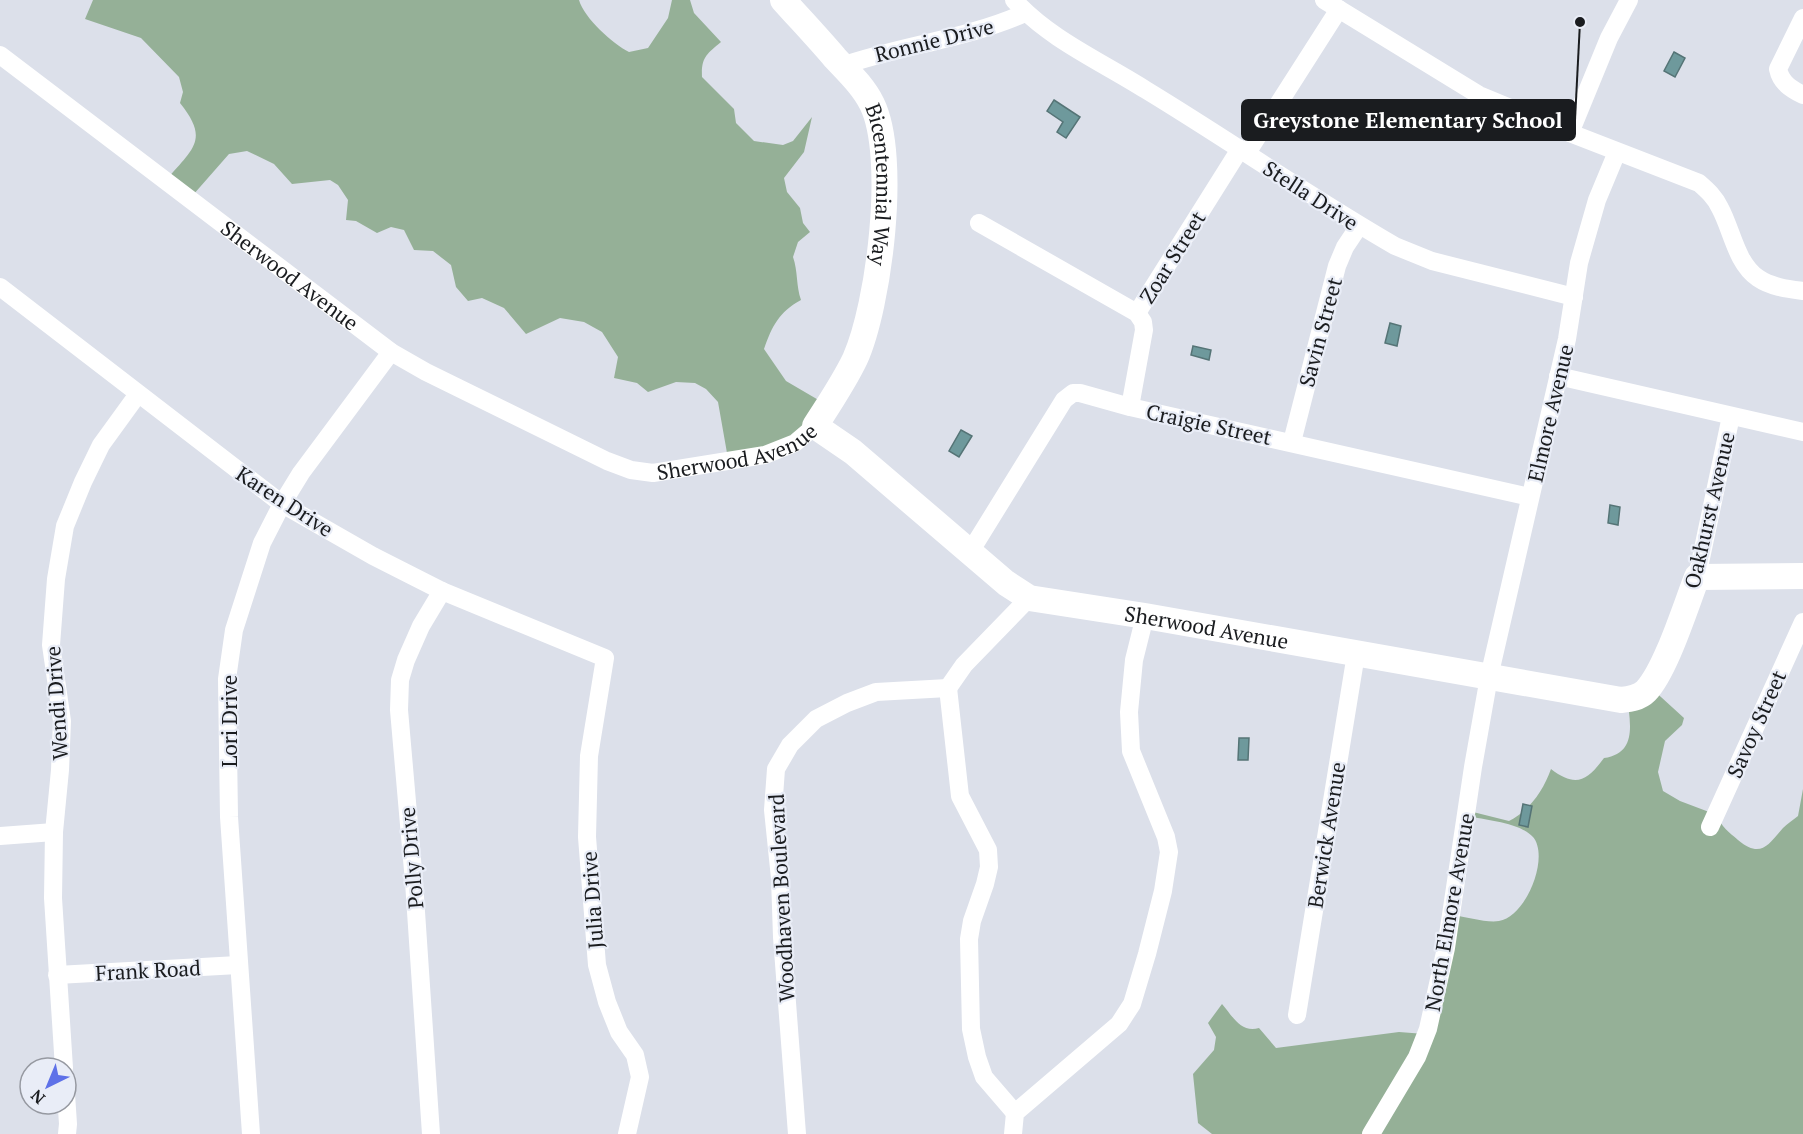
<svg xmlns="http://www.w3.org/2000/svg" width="1803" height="1134" viewBox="0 0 1803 1134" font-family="'PT Serif',serif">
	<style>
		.forest { fill: #95b097 }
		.water { fill: #6e999c; stroke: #557476; stroke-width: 1.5 }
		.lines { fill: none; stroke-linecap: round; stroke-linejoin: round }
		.street { stroke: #fff; stroke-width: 18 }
		.secondary { stroke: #fff; stroke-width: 26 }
		.labels { text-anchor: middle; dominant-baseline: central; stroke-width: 4.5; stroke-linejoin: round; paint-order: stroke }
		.street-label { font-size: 21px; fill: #1a1c1f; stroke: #e9edf7 }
		.leader { fill: none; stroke: #1a1c1f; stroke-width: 2 }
		.callout-dot { fill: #1a1c1f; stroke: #e9edf7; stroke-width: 2 }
		.callout { fill: #1a1c1f; stroke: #1a1c1f; stroke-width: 2 }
		.callout-label { font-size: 22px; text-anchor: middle; font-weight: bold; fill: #fff }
	</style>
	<rect width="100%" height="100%" fill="#dce0ea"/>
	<path class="forest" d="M93 0H579C584 18 613 44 629 52L648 48 668 18 672 0H690L694 13 721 42C707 54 701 57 702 77L734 109 736 123 754 141 783 145 793 141 812 117 804 152 784 178 787 192 800 208 803 223 810 232 798 242 793 257C798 271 796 286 801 300 779 312 772 326 764 349L786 381 827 405 799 438 758 450 727 453 718 402 706 389 695 383 676 382 648 392 637 383 614 378 618 357 602 332 584 322 560 318 526 334 504 308 482 298 468 301 456 287 451 265 433 251 414 250 404 230 391 227 377 233 356 221 346 220 348 200 338 185 330 180 292 184 274 164 247 151 229 154 193 195 168 178C194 148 209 139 180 103L183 92 179 77 141 38 85 19Z
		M1650 687 1684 718 1682 725 1665 741 1658 772 1663 791 1680 801 1717 815C1721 827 1729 832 1738 840 1761 859 1768 845 1783 828 1787 824 1793 820 1798 816L1803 789V1134H1212L1198 1123 1193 1074 1214 1050 1216 1037 1208 1023 1222 1004C1233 1017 1241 1033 1259 1028L1276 1048 1399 1032 1425 1034 1453 915C1466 917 1487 923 1499 921 1526 917 1550 857 1533 837 1521 823 1486 820 1468 816L1469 811 1509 821C1530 810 1543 791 1551 769 1576 788 1587 781 1604 758 1638 753 1630 722 1627 696Z"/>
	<path class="water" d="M1674 52 1685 58 1675 77 1664 71Z
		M1054 100 1080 117 1066 138 1057 132 1063 122 1047 111Z
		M1390 323 1401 326 1397 346 1385 343Z
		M1193 346 1211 350 1209 360 1191 355Z
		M961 430 972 436 959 457 949 451Z
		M1610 505 1620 507 1618 525 1608 523Z
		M1239 738H1249L1248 760H1238Z
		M1523 804 1532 806 1528 827 1519 825Z"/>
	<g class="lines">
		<g class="street">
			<path d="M1014 0C1049 39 1102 62 1146 90 1230 141 1310 197 1395 246L1432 261 1574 297"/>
			<path d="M1324 0 1479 95 1570 133 1699 183C1707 190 1715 197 1720 208 1732 230 1736 263 1758 278 1771 287 1788 289 1803 291"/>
			<path d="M1803 18 1778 69C1781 83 1791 89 1803 95"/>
			<path id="s1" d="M0 55 391 352 426 372 607 461 631 470 653 473 765 455 795 443 815 426"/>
			<path d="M842 66C902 45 967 39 1025 13"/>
			<path d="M1570 133 1609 38 1629 0"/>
			<path d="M1247 153 1339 9"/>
			<path d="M979 223 1137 313 1143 322 1144 330 1130 407"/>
			<path d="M0 287 282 504 373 556 442 591 605 658 589 756 587 837 597 965 607 1002 619 1032 635 1055 640 1077 627 1134"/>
			<path d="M1137 313 1240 149"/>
			<path d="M1558 376 1803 432"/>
			<path d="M1292 442 1337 266 1345 247 1359 226"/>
			<path d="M970 552 1064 400 1073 393H1080L1130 407 1530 497"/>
			<path d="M1697 577 1731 416"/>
			<path d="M948 688 960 796 988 850 989 867 985 884 972 921 969 939 971 1029 977 1057 984 1077 1015 1113"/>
			<path d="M948 688 964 665 1029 598"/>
			<path d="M1710 827 1803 622"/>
			<path d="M0 836 54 832"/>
			<path d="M57 975 238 965"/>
			<path d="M1297 1015 1356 654"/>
			<path d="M64 1068 53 898 54 832 60 770 62 721 51 645 56 579 65 526 83 482 101 445 138 394"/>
			<path d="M66 1094 68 1124 67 1134"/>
			<path d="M251 1134 229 817 227 679 234 630 262 543 282 504 301 473 391 352"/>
			<path d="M431 1134 414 882 399 710 400 680 406 660 421 626 442 591"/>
			<path d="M797 1134 782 937 780 878 773 810 776 769 790 745 816 719 847 703 876 692 948 688"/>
			<path d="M1013 1134 1015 1113 1119 1024 1132 1004 1147 954 1163 891 1169 852 1166 837 1131 751 1129 712 1134 660 1145 616"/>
			<path d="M1371 1134 1417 1057 1428 1029 1446 948 1473 767 1489 677 1567 339 1579 263 1597 200 1617 152"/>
		</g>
		<path class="secondary" id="s2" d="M783 0C800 19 818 38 835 58 848 72 863 86 872 104 898 157 879 306 855 359 844 382 829 404 815 426L853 452 1006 583 1029 598 1145 616 1621 700C1630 699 1639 698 1646 691 1666 670 1686 605 1697 577L1803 576"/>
	</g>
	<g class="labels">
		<g class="street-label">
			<text transform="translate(934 40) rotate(-14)">Ronnie Drive</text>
			<text stroke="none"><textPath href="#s2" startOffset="219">Bicentennial Way</textPath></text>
			<text transform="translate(1311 195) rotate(33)">Stella Drive</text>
			<text transform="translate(1172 257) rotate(-58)">Zoar Street</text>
			<text stroke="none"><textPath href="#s1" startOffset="364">Sherwood Avenue</textPath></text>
			<text transform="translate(1320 332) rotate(-75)">Savin Street</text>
			<text transform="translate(1550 413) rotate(-77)">Elmore Avenue</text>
			<text transform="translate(1209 424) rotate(12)">Craigie Street</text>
			<text stroke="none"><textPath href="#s1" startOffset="868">Sherwood Avenue</textPath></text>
			<text transform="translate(285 501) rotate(33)">Karen Drive</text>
			<text transform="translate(1709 510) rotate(-77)">Oakhurst Avenue</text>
			<text stroke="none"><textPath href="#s2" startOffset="930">Sherwood Avenue</textPath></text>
			<text transform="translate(56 703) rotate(-94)">Wendi Drive</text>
			<text transform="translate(229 721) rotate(-90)">Lori Drive</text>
			<text transform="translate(1756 724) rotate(-66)">Savoy Street</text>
			<text transform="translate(1326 835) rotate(-81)">Berwick Avenue</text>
			<text transform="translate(411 858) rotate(-95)">Polly Drive</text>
			<text transform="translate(781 898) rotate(-93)">Woodhaven Boulevard</text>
			<text transform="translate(592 900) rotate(-94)">Julia Drive</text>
			<text transform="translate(1449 912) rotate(-80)">North Elmore Avenue</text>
			<text transform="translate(148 970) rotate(-3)">Frank Road</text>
		</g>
	</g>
	<path class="leader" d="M1580 22L1575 120"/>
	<circle class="callout-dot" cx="1580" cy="22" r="6"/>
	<rect class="callout" x="1242" y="100" width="333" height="40" rx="6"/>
	<g class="callout-label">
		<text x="1408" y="128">Greystone Elementary School</text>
	</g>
	<g transform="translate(48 1086) rotate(223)"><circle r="28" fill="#e9edf7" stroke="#9699a1" stroke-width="1.5"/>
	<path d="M0-4.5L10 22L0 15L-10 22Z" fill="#5e71e8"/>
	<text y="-9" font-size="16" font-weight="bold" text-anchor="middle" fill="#1a1c1f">N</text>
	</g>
</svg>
